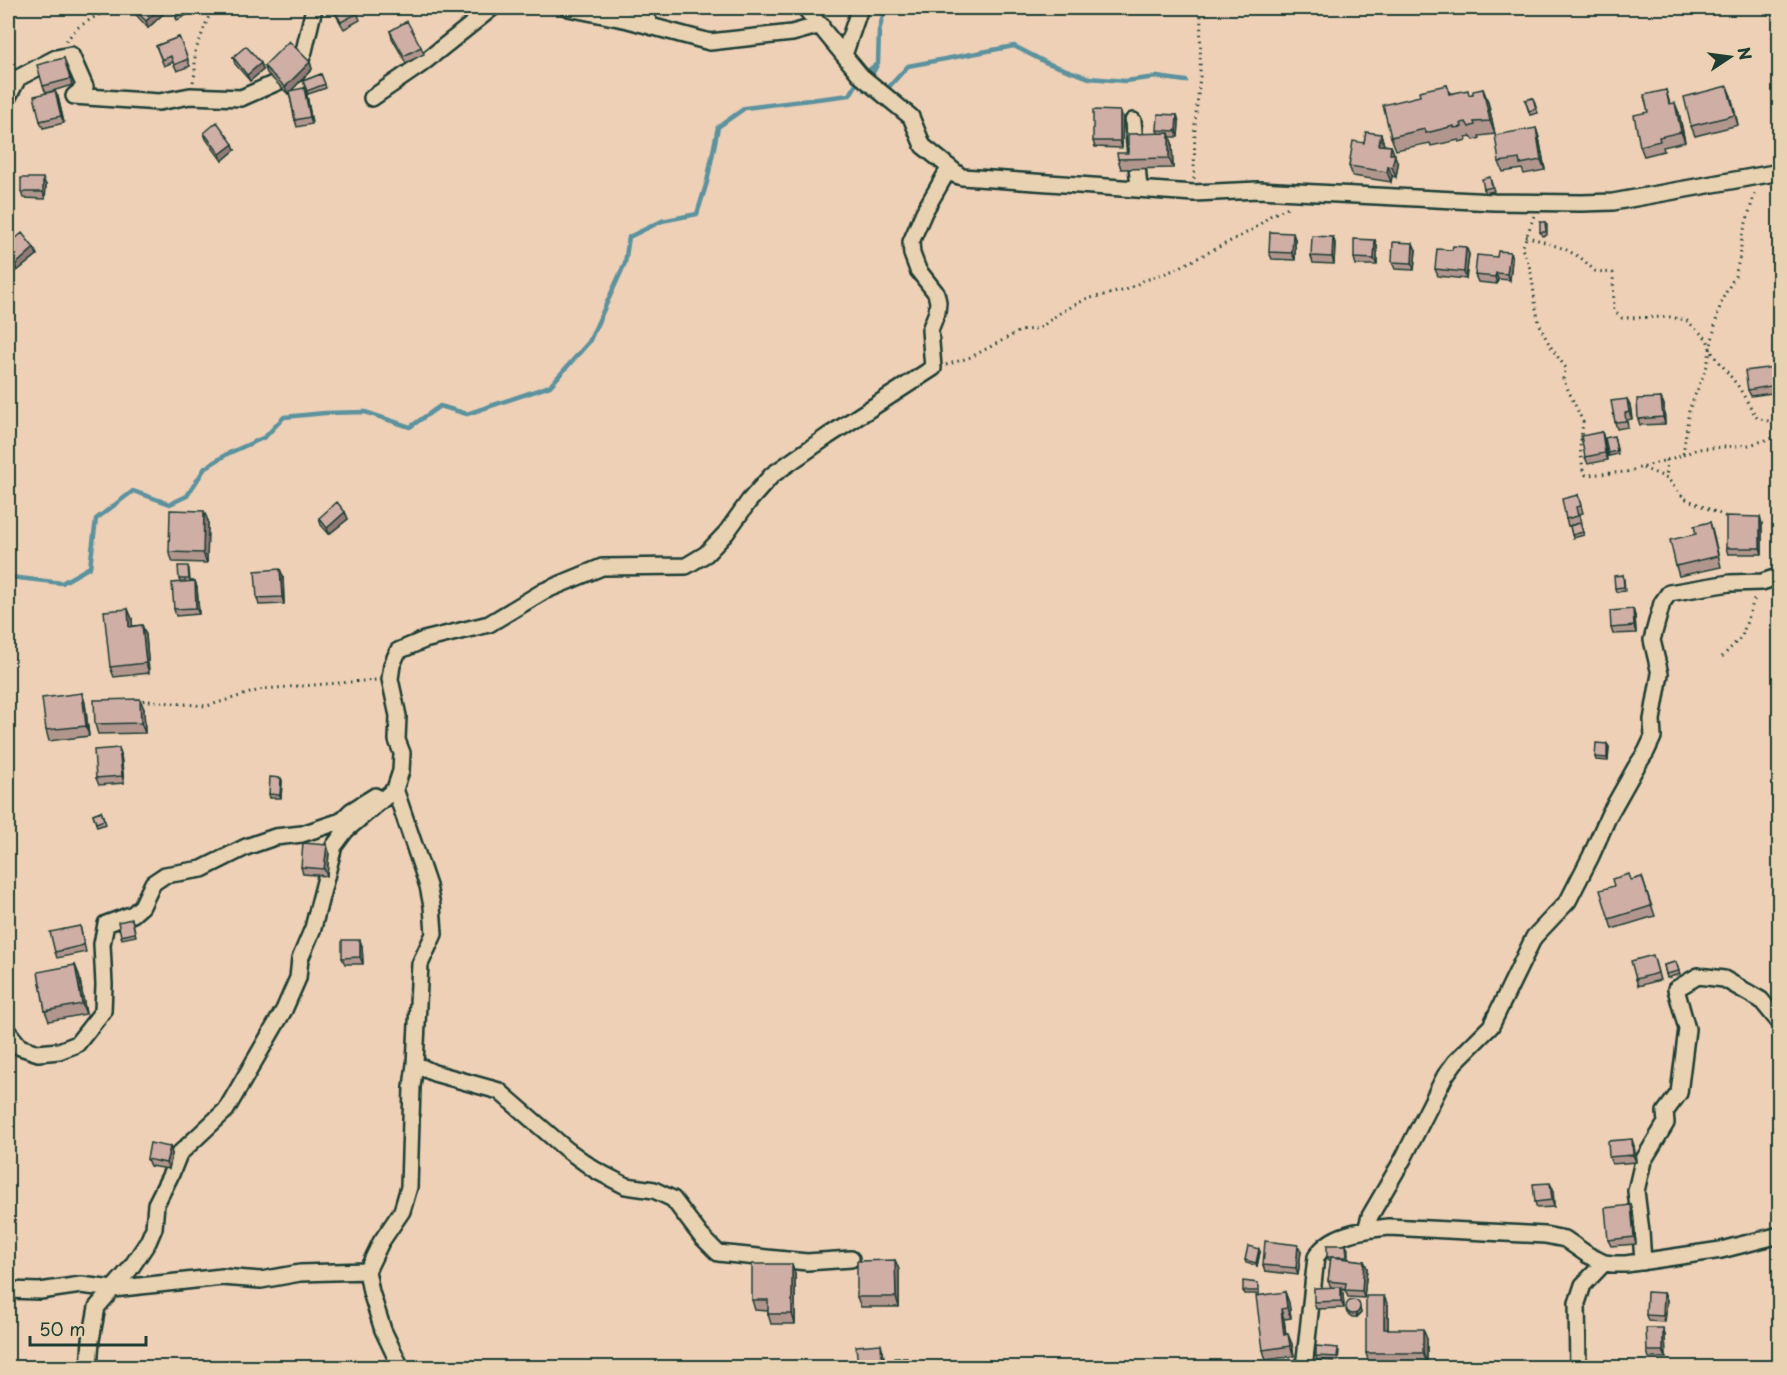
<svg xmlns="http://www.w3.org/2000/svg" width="1787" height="1375" viewBox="0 0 1787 1375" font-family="'Playpen Sans',sans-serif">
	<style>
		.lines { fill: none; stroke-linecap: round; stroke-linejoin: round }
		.stream { stroke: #5c929e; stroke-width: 4.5 }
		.minor-casing { stroke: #1f3d34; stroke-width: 20 }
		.path { stroke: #1f3d34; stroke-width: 3; stroke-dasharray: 1.5 4.5; stroke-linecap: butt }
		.minor { stroke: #e8d2b1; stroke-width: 15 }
		.wall { fill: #b1968e; stroke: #1f3d34; stroke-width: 1.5 }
		.shaded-wall { fill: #907a74; stroke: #1f3d34; stroke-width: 1.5 }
		.building { fill: #ceaea5; stroke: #1f3d34; stroke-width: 1.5 }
	</style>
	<rect width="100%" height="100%" fill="#edd0b6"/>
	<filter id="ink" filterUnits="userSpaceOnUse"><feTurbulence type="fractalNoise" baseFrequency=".0167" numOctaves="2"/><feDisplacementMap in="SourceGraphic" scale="12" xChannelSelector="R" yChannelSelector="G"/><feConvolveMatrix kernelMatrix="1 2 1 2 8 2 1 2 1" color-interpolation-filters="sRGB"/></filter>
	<g filter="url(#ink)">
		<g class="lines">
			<path class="stream" d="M870 89 864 90 877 65
				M884 89H887L908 66 1014 46 1047 63 1089 78 1125 81 1157 77 1186 81
				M10 577 62 583 90 567 96 519 133 491 170 504 187 496 205 468 227 454 265 437 284 417 325 413 365 412 410 427 440 406 467 414 550 386 589 342 625 263 629 237 662 221 697 214 707 182 718 127 745 108 850 95 861 76 878 63 879 31 885 8"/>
			<g class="minor-casing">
				<path id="minor" d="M568 8 628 20 710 42 792 33 821 25
					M639 8 652 27
					M805 8 861 76 911 117 923 146 959 175
					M844 55 860 8
					M8 97 18 78 56 58 71 55 85 87 74 96 159 102 190 96 241 98 296 74 304 51 314 8
					M372 98 423 63 492 8
					M1133 121 1139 188
					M8 1032 20 1047 38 1053 59 1051 77 1044 103 1011 104 985 102 944 106 924 133 914 142 906 153 883 165 875 202 869 246 847 275 837 302 834 341 821 351 811 375 796
					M415 1064 434 1073 499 1091 566 1149 595 1170 626 1186 654 1190 673 1199 701 1236 718 1253 807 1262 851 1259
					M1366 1230 1370 1216 1403 1159 1445 1076 1455 1062 1491 1026 1534 937 1568 901 1591 856 1609 815 1636 767 1646 752 1653 737 1652 720 1660 674 1652 640 1662 603 1669 593 1730 583 1762 582 1780 576
					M1643 1262 1641 1232 1636 1191 1643 1161 1666 1123 1665 1112 1679 1093 1687 1029 1676 989 1698 976 1724 979 1761 1000 1780 1023
					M8 1290 40 1291 81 1285 113 1289 222 1277 261 1280 300 1273 367 1271
					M89 1368 91 1340 97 1307 130 1269 148 1242 154 1228 156 1204 171 1174 179 1154 226 1110 284 1010 298 978 300 959 313 928 334 846 346 830 395 789
					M401 1368 383 1330 371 1292 367 1271 381 1242 402 1211 409 1187 412 1087 415 1064 420 964 434 934 432 906 428 886 395 789 401 771 402 753 397 740 398 716 390 679 392 665 398 651 424 640 489 624 544 591 602 567 686 566 706 554 726 533 749 501 772 475 828 436 933 368 930 330 937 312 938 302 936 293 918 270 912 254 911 242 924 212 947 172 962 177 1194 193 1258 190 1494 202 1582 203 1613 202 1780 172
					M1304 1368 1316 1257C1330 1233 1363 1230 1389 1227L1545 1235 1565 1239 1588 1255 1604 1263 1613 1264H1626L1721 1250 1780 1235
					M1578 1368 1577 1303 1583 1285 1604 1263"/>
			</g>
			<path class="path" d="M66 41 77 28 96 16 116 8
				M193 82 195 73V52L212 8
				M1194 179 1195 123 1200 77 1201 8
				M1534 216 1522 249C1535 271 1532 294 1538 318 1542 335 1555 354 1566 368L1563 379 1583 422 1580 447 1583 470 1586 475 1626 472 1683 455 1689 410 1707 366 1717 316 1723 298 1735 276 1740 256 1742 237 1755 192
				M1526 236 1565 249 1581 258 1595 271 1613 273 1614 310 1622 318 1670 317 1686 320 1707 339 1711 351 1738 386 1757 418 1780 424
				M946 365 971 357 1020 331 1040 328 1058 314 1086 299 1126 290 1143 281 1174 270 1254 229 1270 216 1288 207
				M1683 455 1697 449 1749 445 1780 436
				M1666 460 1667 478
				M1643 468 1667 478 1684 498 1729 518
				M1722 657 1742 636 1755 597
				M137 700 207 706 263 689 376 680
				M1318 1366H1355L1358 1368"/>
			<use href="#minor" class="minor"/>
		</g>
		<path class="wall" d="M130 8H163L165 12 148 28Z
			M191 8 193 12 177 20 172 9Z
			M332 8H355L360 20 344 29Z
			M390 31 421 47 424 54 406 63 392 38Z
			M179 37 190 66 177 71 173 62 164 66 156 46Z
			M233 57 261 63 263 70 250 81 235 64Z
			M64 58 72 85 46 93 43 86Z
			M310 62 312 69 291 91 307 95 312 124 297 127 295 120 289 92 288 94 267 73 264 66Z
			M321 74 326 88 308 94 303 81Z
			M1447 85 1450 93 1470 95 1483 89 1488 102 1495 134 1479 136 1480 138 1474 140 1471 136 1466 137 1467 140 1459 142V140L1431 146 1430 143 1396 150 1391 137 1420 96Z
			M1666 90 1670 104 1679 113 1685 142 1663 147 1664 151 1644 156 1640 146 1648 112Z
			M1731 96 1738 125 1695 136 1691 126Z
			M58 97 64 123 43 128 40 121Z
			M1533 98 1538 113 1530 115 1525 100Z
			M1177 115 1179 122 1178 137H1170L1172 143 1173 168 1121 169 1118 159 1158 133 1157 130Z
			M1123 117 1122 148 1095 147 1093 141Z
			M1536 128 1539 138 1545 170 1524 174 1522 169 1503 172 1499 162Z
			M204 133 235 150 222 161 206 139Z
			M1381 134 1384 145 1391 146 1398 164 1396 177 1392 176 1391 182 1353 176 1349 166 1364 143Z
			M1491 181 1494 191 1485 193 1484 189Z
			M46 185 45 199 23 198 21 192Z
			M1545 222 1547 225V235L1542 236 1540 232Z
			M1333 237 1335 243 1334 264 1313 263 1311 256Z
			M1295 239V260L1272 259 1269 252Z
			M1375 240 1377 246V265H1356L1354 258Z
			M8 245 34 248 37 255 17 271 8 260Z
			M1466 247 1469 254 1466 279 1438 276 1435 269 1452 250Z
			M1416 250 1414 270 1395 269 1392 262Z
			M1510 252 1512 259 1510 280 1498 279 1497 284 1478 282 1475 275 1497 257Z
			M1777 374 1779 392 1751 396 1748 390Z
			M1661 398 1664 405 1665 424 1640 425 1638 419Z
			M1627 399 1630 405 1632 419 1627 420 1628 427 1617 429 1615 422Z
			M1602 432 1604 439 1608 460 1588 464 1585 457Z
			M1615 440 1618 454 1609 456 1608 453Z
			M1578 495 1583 513 1579 514 1581 523 1568 526 1566 519Z
			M345 512 348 519 329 534 321 525 319 518Z
			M1760 517 1762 524V554H1728L1726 548Z
			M208 521 207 563 173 562 169 552Z
			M1710 522 1713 532 1721 567 1679 576 1676 566 1696 534Z
			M1580 523 1584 535 1573 538 1570 526Z
			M189 569 190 581H195L197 588 199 614 176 616 174 609 180 582 179 579Z
			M1623 575 1624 579 1625 591 1616 592 1615 588Z
			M283 576 284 604 259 605 257 598Z
			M128 609 132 619V626L142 625 146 635 149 673 114 677 110 667Z
			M1633 609 1635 616 1636 633 1613 634 1611 628Z
			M82 693 85 703 89 736 49 741 46 730Z
			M144 709 145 733 98 734 95 724Z
			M1607 744 1609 747 1608 761 1596 760 1595 757Z
			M119 748 121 755 124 783 99 785 96 778Z
			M282 781 281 798H270L269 794Z
			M101 811 106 824 97 827 93 814Z
			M329 852 327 876 303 874 301 867Z
			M1642 877 1655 916 1612 929 1609 919 1614 886Z
			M132 919 136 936 122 939 121 936Z
			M80 926 86 952 57 958 55 952Z
			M362 946 363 964H345L342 958Z
			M1655 962 1660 980 1638 986 1636 979Z
			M1676 962 1680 974 1667 978 1664 965Z
			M75 965 79 975 86 1014 49 1021 45 1011Z
			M1634 1146 1636 1162 1612 1164 1609 1157Z
			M170 1147 172 1154 169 1169 150 1166 147 1159Z
			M1553 1189 1554 1207 1537 1208 1535 1202Z
			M1631 1205 1633 1212 1636 1244 1611 1246 1608 1240Z
			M1346 1245 1348 1249V1259L1364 1261 1367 1268 1364 1298 1348 1297 1345 1290 1342 1289 1343 1294 1344 1308 1316 1309 1314 1302 1331 1287 1328 1281 1331 1260H1329L1327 1257Z
			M1301 1251 1298 1275 1265 1271 1263 1265Z
			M1260 1252 1257 1266 1246 1263 1245 1260Z
			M895 1260 899 1270V1307H861L857 1297Z
			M792 1264 795 1274V1324H771L768 1314V1311L755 1310 752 1300Z
			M1259 1286V1294H1245L1243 1291Z
			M1285 1292 1289 1303 1291 1318 1284 1319 1286 1335 1292 1344 1294 1356 1266 1360 1263 1350Z
			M1664 1293 1667 1300 1665 1322 1648 1321 1646 1315Z
			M1359 1304 1361 1313 1357 1317H1352L1347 1313 1346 1310Z
			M1388 1306V1329L1427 1339V1363H1369L1366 1353Z
			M1665 1335 1666 1358H1649L1647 1351Z
			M883 1351 885 1368H859L858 1365Z
			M1339 1351 1338 1361 1317 1360 1316 1356Z"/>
		<path class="shaded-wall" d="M160 8H163L165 12 148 28 146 21Z
			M310 62 312 69 288 94 285 87Z
			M261 63 263 70 250 81 247 75Z
			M1727 86 1731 96 1738 125 1735 115Z
			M304 88 307 95 312 124 310 117Z
			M1483 89 1488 102 1495 134 1490 121Z
			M55 91 58 97 64 123 61 116Z
			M1675 103 1679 113 1685 142 1681 132Z
			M1120 111 1123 117 1122 148 1120 141Z
			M1177 115 1179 122 1178 137 1176 131Z
			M1536 128 1539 138 1545 170 1541 160Z
			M1169 133 1172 143 1173 168 1169 158Z
			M1381 134 1384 145 1383 155 1379 145Z
			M233 144 235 150 222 161 220 154Z
			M1391 146 1398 164 1396 177 1392 167 1390 154Z
			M1388 166 1392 176 1391 182 1387 172Z
			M43 178 46 185 45 199 43 192Z
			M1293 233 1295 239V260L1292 253Z
			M1333 237 1335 243 1334 264 1332 257Z
			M1375 240 1377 246V265L1374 259Z
			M1413 243 1416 250 1414 270 1412 263Z
			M1466 247 1469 254 1466 279 1464 272Z
			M34 248 37 255 17 271 15 265Z
			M1510 252 1512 259 1510 280 1507 274Z
			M1496 273 1498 279 1497 284 1495 277Z
			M1774 367 1777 374 1779 391 1777 385Z
			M1661 398 1664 405 1665 424 1663 417Z
			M1627 399 1630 405 1632 419 1629 412Z
			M1602 432 1604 439 1608 460 1605 453Z
			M204 511 208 521 207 563 203 553Z
			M345 512 348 519 329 534 327 528Z
			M1760 517 1762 524V554L1760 548Z
			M280 569 283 576 284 604 282 597Z
			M195 581 197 588 199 614 196 608Z
			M128 609 132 619 133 637 129 627Z
			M1633 609 1635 616 1636 633 1634 626Z
			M142 625 146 635 149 673 146 663Z
			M82 693 85 703 89 736 86 726Z
			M140 699 144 709 145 733 141 723Z
			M1607 744 1609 747 1608 761 1607 758Z
			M119 748 121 755 124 783 122 776Z
			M281 778 282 781 281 798 280 795Z
			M327 845 329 852 327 876 324 869Z
			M360 940 362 946 363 964 360 957Z
			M75 965 79 975 86 1014 82 1004Z
			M1632 1139 1634 1146 1636 1162 1633 1155Z
			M170 1147 172 1154 169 1169 166 1163Z
			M1550 1183 1553 1189 1554 1207 1552 1200Z
			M1631 1205 1633 1212 1636 1244 1634 1237Z
			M1298 1245 1301 1251 1298 1275 1296 1268Z
			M1259 1249 1260 1252 1257 1266 1256 1263Z
			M895 1260 899 1270V1307L896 1297Z
			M1364 1261 1367 1268 1364 1298 1362 1291Z
			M792 1264 795 1274V1324L792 1314Z
			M1341 1287 1343 1294 1344 1308 1341 1301Z
			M1285 1292 1289 1303 1291 1318 1287 1308Z
			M1664 1293 1667 1300 1665 1322 1663 1316Z
			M1384 1296 1388 1306V1339L1384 1329Z
			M1359 1304 1361 1313 1357 1317 1356 1313Z
			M1281 1309 1284 1319 1287 1345 1284 1335Z
			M1663 1328 1665 1335 1666 1358 1663 1351Z
			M1423 1329 1427 1339V1363L1423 1353Z
			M1288 1334 1292 1344 1294 1356 1290 1346Z
			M881 1344 883 1351 885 1368 882 1363Z"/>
		<path class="building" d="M133 8H160L146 21Z
			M174 8H191V9L176 17 172 9Z
			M333 8H355L358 13 341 22Z
			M407 21 421 47 404 56 390 31Z
			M179 37 188 59 174 65 171 56 162 60 156 46Z
			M289 41 310 62 285 87 264 66Z
			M246 46 261 63 247 75 233 57Z
			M64 58 70 79 43 86 37 65Z
			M321 74 325 84 307 91 303 81Z
			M1447 85 1449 94 1468 90 1469 95 1473 94V91L1483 89 1490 121 1474 122 1475 125 1469 127 1466 122 1461 123 1462 127 1454 128V126L1426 133 1425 129 1391 137 1383 105 1420 96 1419 91Z
			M1727 86 1735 115 1691 126 1684 97Z
			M304 88 310 117 295 120 289 91Z
			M1666 90 1669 104 1675 103 1681 132 1659 137 1660 141 1640 146 1634 115 1648 112 1644 95Z
			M55 91 61 116 40 121 34 96Z
			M1533 98 1536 109 1529 111 1525 100Z
			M1093 110 1120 111V141H1093Z
			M1158 114 1177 115 1176 131 1157 130Z
			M217 122 233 144 220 154 204 133Z
			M1536 128 1541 160 1520 164 1519 159 1499 162 1495 135Z
			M1366 132 1381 134 1379 145 1391 146 1390 154H1395L1392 167 1388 166 1387 172 1349 166 1353 141 1364 143Z
			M1169 133V158L1118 159 1117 153H1128V134Z
			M1490 177 1492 187 1484 189 1482 179Z
			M21 178H43V192H21Z
			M1540 222H1545L1546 232H1540Z
			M1270 232 1293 233 1292 253 1269 252Z
			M22 233 34 248 15 265 8 256V245Z
			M1312 236 1333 237 1332 257 1311 256Z
			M1354 239 1375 240 1374 259 1354 258Z
			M1393 242 1413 243 1412 263 1392 262Z
			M1453 246 1466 247 1464 272 1435 269 1437 249 1452 250Z
			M1498 251 1510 252 1507 274 1496 273 1495 277 1475 275 1477 255 1497 257Z
			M1774 367 1777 385 1748 390 1745 371Z
			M1661 398 1663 417 1638 419 1637 399Z
			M1627 399 1629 412 1625 413 1626 421 1615 422 1611 401Z
			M1602 432 1605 453 1585 457 1581 436Z
			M1614 436 1617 451 1608 453 1605 438Z
			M1779 472V484H1777Z
			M1578 495 1581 506 1576 507 1578 516 1566 519 1562 499Z
			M337 502 345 512 327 528 319 518Z
			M170 510 204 511 203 553 169 552Z
			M1726 516 1760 517V548H1726Z
			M1710 522 1718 556 1676 566 1670 540 1696 534 1694 526Z
			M1580 523 1583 532 1572 535 1570 526Z
			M178 566H188L189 579H179Z
			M280 569 282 597 257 598 255 571Z
			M1623 575 1624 587 1615 588 1614 576Z
			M195 581 196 608 174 609 172 583Z
			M128 609 129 627 142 625 146 663 110 667 104 611Z
			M1633 609 1634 626 1611 628 1610 611Z
			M82 693 86 726 46 730 42 698Z
			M140 699 141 723 95 724 94 700Z
			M1596 743 1607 744V758L1595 757Z
			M119 748 122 776 96 778 94 750Z
			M270 777 281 778 280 795 269 794Z
			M101 811 104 820 96 823 93 814Z
			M303 843 327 845 324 869 301 867Z
			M1629 874 1631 880 1642 877 1651 906 1609 919 1600 890 1614 886 1612 879Z
			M132 919 135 933 121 936 118 922Z
			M80 926 84 945 55 952 50 932Z
			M342 940H360V957L342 958Z
			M1653 955 1658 973 1636 979 1631 961Z
			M1676 962 1679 971 1666 974 1664 965Z
			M75 965 82 1004 45 1011 38 972Z
			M1632 1139 1633 1155 1609 1157 1608 1141Z
			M150 1143 170 1147 166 1163 147 1159Z
			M1550 1183 1552 1200 1535 1202 1533 1184Z
			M1631 1205 1634 1237 1608 1240 1605 1208Z
			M1265 1241 1298 1245 1296 1268 1263 1265Z
			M1327 1245H1346L1347 1257H1327Z
			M1248 1246 1259 1249 1256 1263 1245 1260Z
			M1331 1257 1364 1261 1362 1291 1345 1290 1346 1283 1328 1281Z
			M895 1260 896 1297H857V1261Z
			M752 1264H792V1314H768V1300H752Z
			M1243 1281 1258 1283V1291H1243Z
			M1341 1287V1301L1314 1302V1288Z
			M1285 1292 1287 1308 1281 1309 1284 1335 1288 1334 1290 1346 1263 1350 1256 1296Z
			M1647 1292 1664 1293 1663 1316 1646 1315Z
			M1366 1296H1384V1329H1423V1353H1366Z
			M1346 1307a7 7 0 1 1 14 0a7 7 0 1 1-14 0Z
			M1646 1328H1663V1351H1647Z
			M881 1344 882 1363 858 1365 856 1346Z
			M1316 1346 1338 1348 1337 1357 1316 1356Z
			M895 1358H907L908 1368H895Z
			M1779 1362V1368H1760L1759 1366Z"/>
	</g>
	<rect width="1787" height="1375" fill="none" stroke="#e8d2b1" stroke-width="30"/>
	<rect x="15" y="15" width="1757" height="1345" fill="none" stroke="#1f3d34" stroke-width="2" filter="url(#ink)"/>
	<g transform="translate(1730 57) rotate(77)" stroke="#e8d2b1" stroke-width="4.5" paint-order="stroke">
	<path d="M0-4.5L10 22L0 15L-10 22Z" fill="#1f3d34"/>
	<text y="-9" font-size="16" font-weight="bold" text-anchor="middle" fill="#1f3d34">N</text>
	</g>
	<path d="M30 1336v9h116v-9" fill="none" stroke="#1f3d34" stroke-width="3"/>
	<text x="39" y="1336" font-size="18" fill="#1f3d34" stroke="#e8d2b1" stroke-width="4.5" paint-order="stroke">50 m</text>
</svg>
